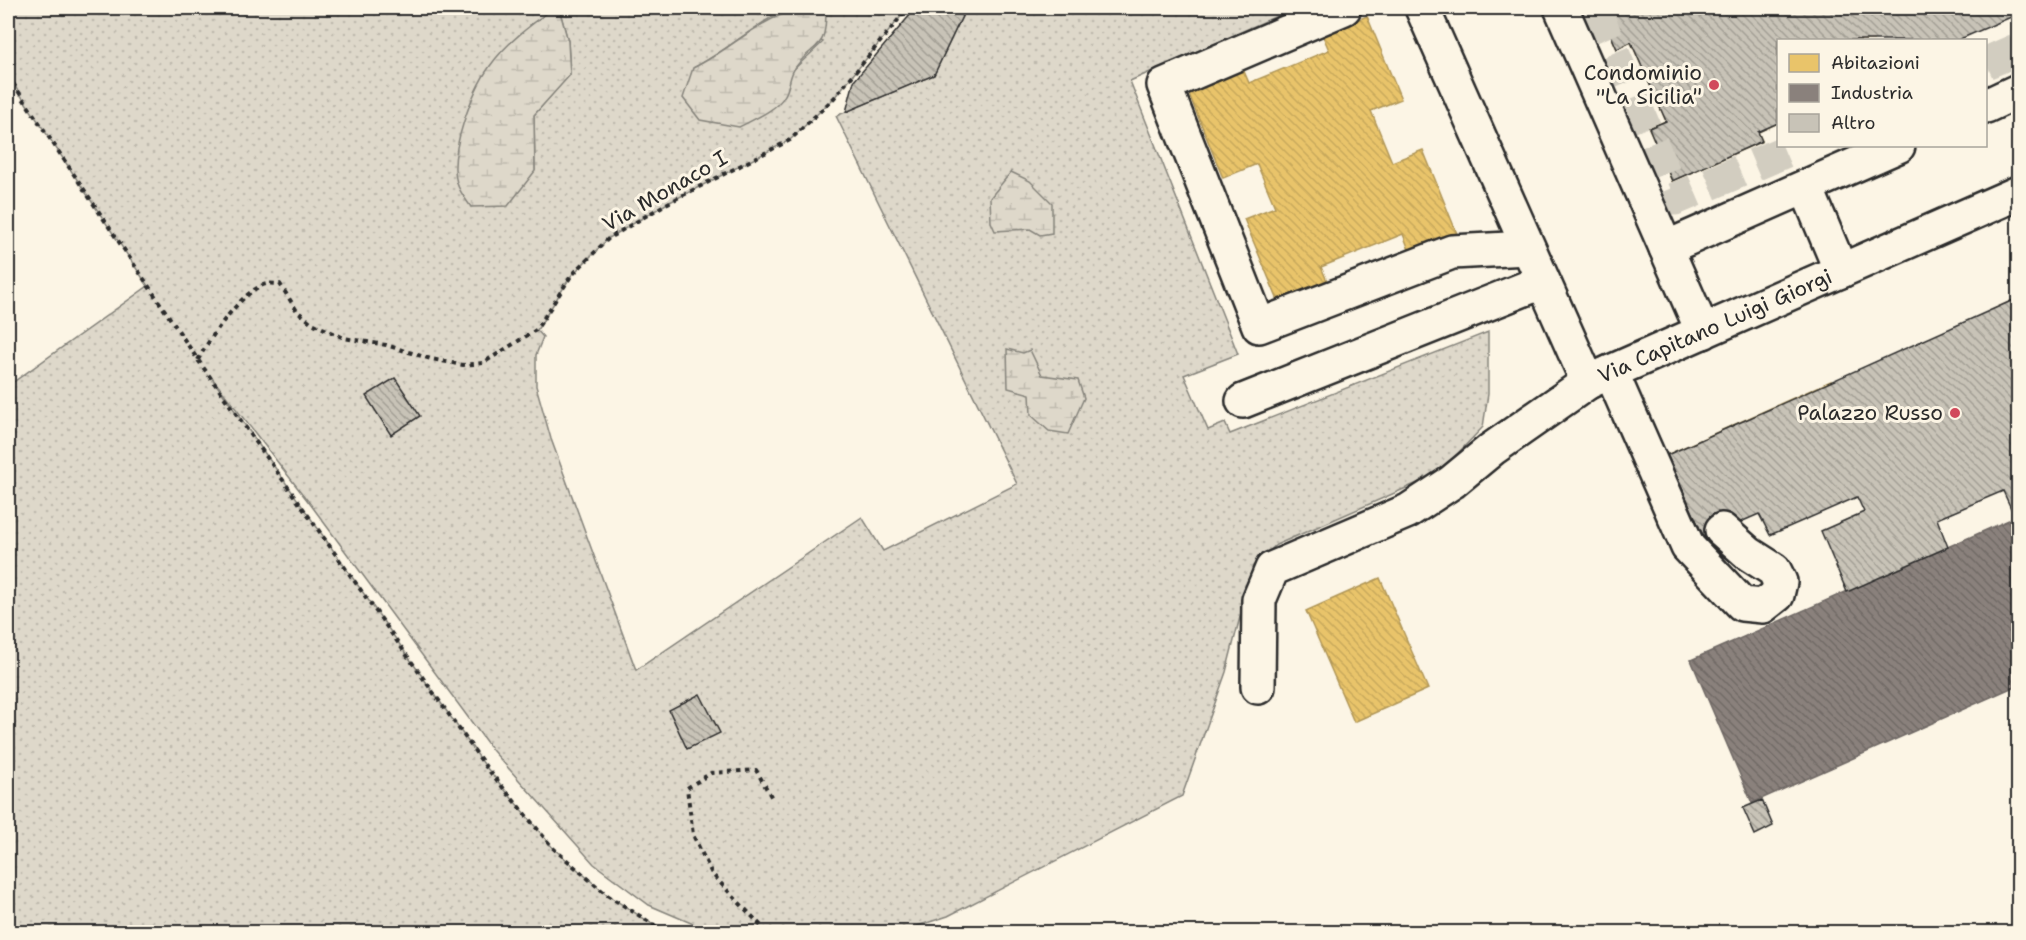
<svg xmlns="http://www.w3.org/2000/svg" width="2026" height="940" viewBox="0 0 2026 940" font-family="'Shantell Sans',sans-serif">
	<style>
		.grass { fill: url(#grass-dots); stroke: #84827a; stroke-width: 1.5; fill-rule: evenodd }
		.wetland { fill: url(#wetland-marsh); stroke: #84827a; stroke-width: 1.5 }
		.homes { fill: url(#homes-back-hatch); stroke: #b09657; stroke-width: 1.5 }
		.industry { fill: url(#industry-back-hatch); stroke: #6e6764; stroke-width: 1.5 }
		.building { fill: url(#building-back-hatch); stroke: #2b2b2b; stroke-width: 1.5 }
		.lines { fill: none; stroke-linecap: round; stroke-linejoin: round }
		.minor-tunnel { stroke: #d2cdc0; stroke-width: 33; stroke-dasharray: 33 16; stroke-linecap: butt }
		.minor-casing { stroke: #2b2b2b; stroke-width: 38 }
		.path { stroke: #2b2b2b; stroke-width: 4; stroke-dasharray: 4.5 4.5; stroke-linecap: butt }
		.minor { stroke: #fcf5e5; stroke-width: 33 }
		.poi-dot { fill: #d1495b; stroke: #fcf5e5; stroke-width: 2 }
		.labels { text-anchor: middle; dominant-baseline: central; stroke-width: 6; stroke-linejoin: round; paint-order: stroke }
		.poi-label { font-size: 21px; fill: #2b2b2b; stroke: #fcf5e5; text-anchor: end }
		.street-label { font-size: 21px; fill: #2b2b2b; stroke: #fcf5e5 }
	</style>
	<defs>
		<pattern id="grass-dots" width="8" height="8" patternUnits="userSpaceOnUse" patternTransform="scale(1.5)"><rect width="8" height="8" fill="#ded8ca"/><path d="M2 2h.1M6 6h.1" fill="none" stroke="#bfbaae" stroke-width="1.8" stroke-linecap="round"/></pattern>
		<pattern id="wetland-marsh" width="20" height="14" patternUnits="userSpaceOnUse" patternTransform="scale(1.5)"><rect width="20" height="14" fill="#ded8ca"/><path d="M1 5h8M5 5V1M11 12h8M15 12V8" fill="none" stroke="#bfbaae"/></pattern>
		<pattern id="homes-back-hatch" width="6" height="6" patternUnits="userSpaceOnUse" patternTransform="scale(1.5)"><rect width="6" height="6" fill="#e9c46a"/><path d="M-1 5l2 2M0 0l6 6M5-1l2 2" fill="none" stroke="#c8a95c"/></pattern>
		<pattern id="industry-back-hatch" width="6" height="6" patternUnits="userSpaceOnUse" patternTransform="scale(1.5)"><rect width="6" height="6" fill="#8a817c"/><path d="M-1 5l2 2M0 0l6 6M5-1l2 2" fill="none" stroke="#716a66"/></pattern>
		<pattern id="building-back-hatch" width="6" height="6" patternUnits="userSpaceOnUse" patternTransform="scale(1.5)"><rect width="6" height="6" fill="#c8c3b7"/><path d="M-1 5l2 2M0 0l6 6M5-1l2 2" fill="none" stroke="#a39f95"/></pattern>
	</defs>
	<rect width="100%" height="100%" fill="#fcf5e5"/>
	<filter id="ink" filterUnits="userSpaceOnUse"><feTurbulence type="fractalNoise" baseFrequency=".0167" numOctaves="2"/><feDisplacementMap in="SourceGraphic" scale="12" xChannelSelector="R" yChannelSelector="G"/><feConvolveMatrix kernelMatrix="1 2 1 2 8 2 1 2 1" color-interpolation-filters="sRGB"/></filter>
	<g filter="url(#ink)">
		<path class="grass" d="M8 8H554L530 25 535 171 534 115 570 74 568 41 559 8H908L834 98 790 140 666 204 609 238 571 276 537 330 543 337 536 355V386L551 439 636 670 862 517 883 551 1017 484 836 116 934 75 966 8H1295L1130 81 1238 354 1184 375 1208 430 1225 423 1230 434 1488 332V394L1483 427 1438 474 1276 545 1253 566 1226 672 1182 796 948 916 899 932H712L649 905 594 864 493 751 311 505 209 374 486 767 553 848 607 895 665 932H8V386L148 286 8 76ZM772 17 823 42 794 69 693 68C721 54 745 33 772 17Z"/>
		<path class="wetland" d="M554 8H559L568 41 570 75 534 115 535 171 508 206 471 207C466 200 459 191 457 183 448 154 472 91 490 66 506 43 532 24 554 8Z
			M795 10H826C826 54 815 40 795 68 789 76 790 87 785 95 776 111 754 119 739 127L700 120 683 98 693 68C730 50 754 22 795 10Z
			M1011 172 1030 181 1052 203V233L1040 235 1030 229 995 231 991 222 990 198Z
			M1007 349 1023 353 1030 350 1042 375 1078 380 1084 398 1068 434 1049 431 1031 415 1030 394 1008 388Z"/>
		<path class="homes" d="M1599 8H1837L1852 40 1871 34 1873 40H1778V123L1758 132 1762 141 1672 181 1649 128 1666 121 1631 42 1617 49Z
			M1367 16 1401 99 1371 111 1392 162 1423 150 1458 236 1411 255 1403 234 1321 267 1331 290 1282 310 1244 219 1275 207 1257 164 1223 178 1185 84 1240 62 1249 83 1329 50 1322 34Z
			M2018 298V446L1890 502 1872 461 1704 538 1667 455 1831 381 1853 431 2011 361 1990 311Z
			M1380 578 1428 689 1354 722 1306 611Z"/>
		<path class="industry" d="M2018 516V685L1752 803 1691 660Z"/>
		<path class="building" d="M916 8H966L934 75 846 112 854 81Z
			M1599 8H2018V14L1958 40H1778V123L1758 132 1762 141 1672 181 1649 128 1666 121 1631 42 1617 49Z
			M2018 298V516L2015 517 2003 491 1937 519 1948 547 1847 592 1821 531 1864 512 1857 497 1770 535 1759 514 1704 538 1667 455Z
			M395 378 420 416 391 435 366 396Z
			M700 694 720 733 687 749 669 710Z
			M1762 800 1773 826 1755 835 1743 808Z"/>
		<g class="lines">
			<path class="minor-tunnel" d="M1594 8 1675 199 1798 146
				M1986 63 2018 49"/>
			<g class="minor-casing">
				<g id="minor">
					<path d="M1344 8 1164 85 1259 326 1452 252 1527 248"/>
					<path id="s1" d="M1422 8 1588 382 2018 193"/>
					<path d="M1561 8 1666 248"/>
					<path d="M1986 106 2018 91"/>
					<path d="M1806 187 1841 271"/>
					<path d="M1703 332 1666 248 1898 146"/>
					<path d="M1611 372 1688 547 1742 604 1763 606 1777 595 1780 582 1774 570 1749 554 1722 530"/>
					<path d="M1243 401 1542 282"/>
					<path d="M1258 687 1259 600 1272 569 1408 511 1452 482 1492 449 1588 382"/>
				</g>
			</g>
			<path class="path" d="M8 76 198 360 486 767 553 848 607 895 665 932
				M198 360C209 339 242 290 266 284 270 283 276 284 280 284L297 311 312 323 344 338 386 345 431 359 463 365 483 363 536 330 571 276 609 238 666 204 790 140 834 98 908 8
				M767 932 712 874 693 835 687 788 711 773 756 770 772 798"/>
			<use href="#minor" class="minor"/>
		</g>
	</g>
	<g class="poi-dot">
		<circle cx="1714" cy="85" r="6"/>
		<circle cx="1955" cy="413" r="6"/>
	</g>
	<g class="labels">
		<g class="poi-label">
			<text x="1702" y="73">Condominio<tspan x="1702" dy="24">"La Sicilia"</tspan></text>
			<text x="1943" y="413">Palazzo Russo</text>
		</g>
		<g class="street-label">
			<text transform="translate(665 191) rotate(-30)">Via Monaco I</text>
			<text stroke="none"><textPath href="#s1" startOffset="548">Via Capitano Luigi Giorgi</textPath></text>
		</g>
	</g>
	<rect width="2026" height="940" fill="none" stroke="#fcf5e5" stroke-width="30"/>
	<rect x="15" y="15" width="1996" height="910" fill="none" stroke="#2b2b2b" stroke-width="2" filter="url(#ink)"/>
	<rect x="1777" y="39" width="210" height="108" fill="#fcf5e5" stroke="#a8a49b" stroke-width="1.5"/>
	<rect x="1789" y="54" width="30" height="18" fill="#e9c46a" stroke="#a8a49b" stroke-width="1.5"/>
	<text x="1831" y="69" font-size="18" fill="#2b2b2b">Abitazioni</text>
	<rect x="1789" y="84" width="30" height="18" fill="#8a817c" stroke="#a8a49b" stroke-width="1.5"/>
	<text x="1831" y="99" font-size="18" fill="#2b2b2b">Industria</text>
	<rect x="1789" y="114" width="30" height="18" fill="#c8c3b7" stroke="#a8a49b" stroke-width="1.5"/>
	<text x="1831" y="129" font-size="18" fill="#2b2b2b">Altro</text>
</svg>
